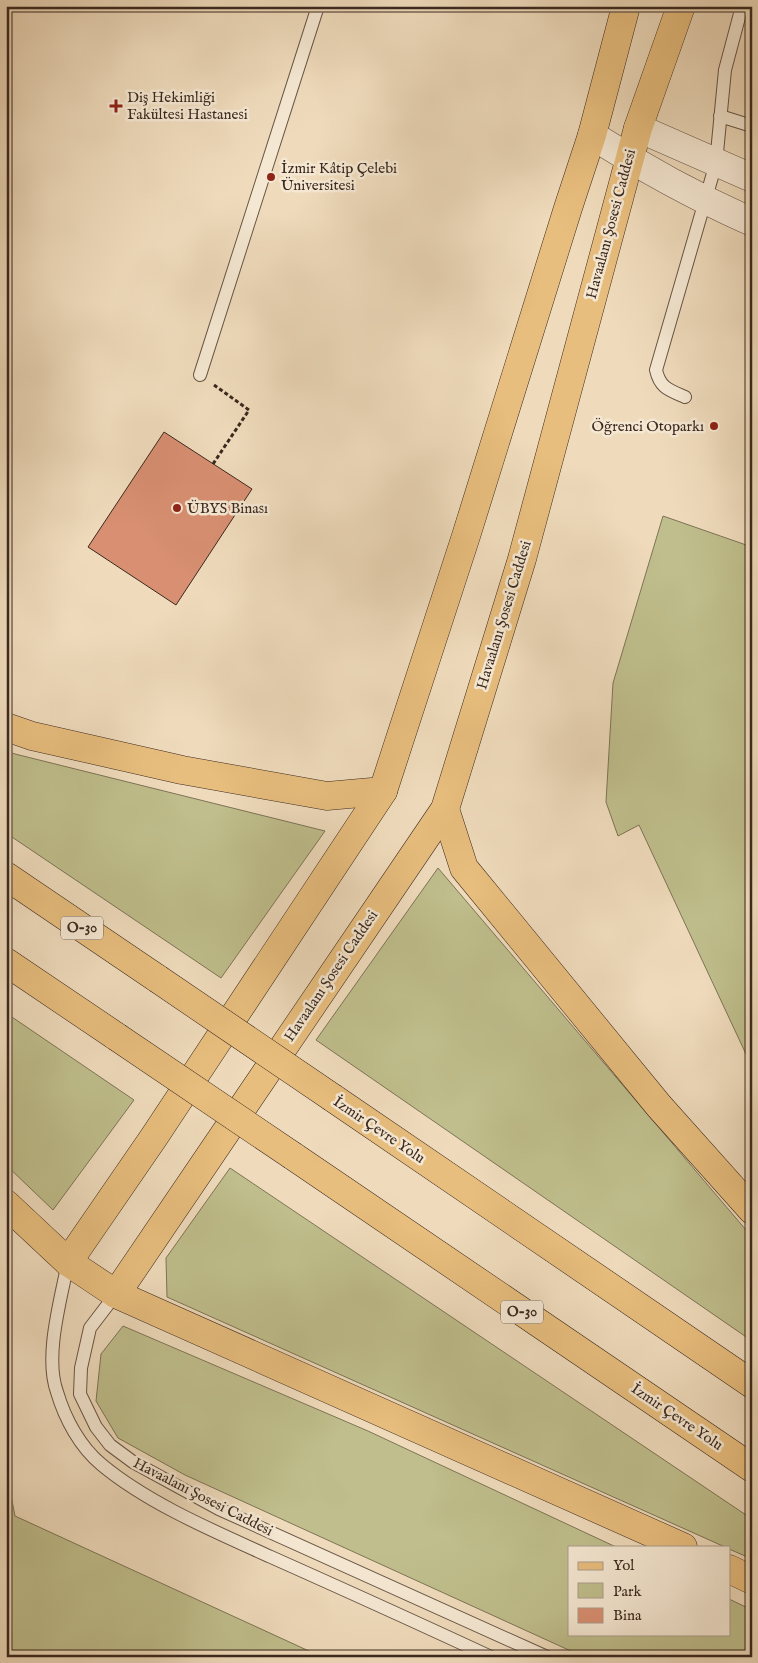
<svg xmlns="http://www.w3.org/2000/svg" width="758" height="1663" viewBox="0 0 758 1663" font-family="'IM FELL English',serif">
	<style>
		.green { fill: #bfbe8c; stroke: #7d7456 }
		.building { fill: #d88f72; stroke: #3b291f }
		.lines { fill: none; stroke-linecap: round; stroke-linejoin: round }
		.service-casing { stroke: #685646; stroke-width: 14 }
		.tertiary-casing { stroke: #685646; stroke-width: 29 }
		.primary-casing { stroke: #3b291f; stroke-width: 29 }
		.motorway-casing { stroke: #3b291f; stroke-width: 29 }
		.path { stroke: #3b291f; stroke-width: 3; stroke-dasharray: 4 2.5; stroke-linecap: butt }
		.service { stroke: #f5e8d3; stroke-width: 12 }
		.tertiary { stroke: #f5e8d3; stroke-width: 28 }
		.primary { stroke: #e8be7e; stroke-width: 28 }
		.motorway { stroke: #e8be7e; stroke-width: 28 }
		.motorway-bridge-casing { stroke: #3b291f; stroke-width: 29; stroke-linecap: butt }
		.motorway-bridge { stroke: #e8be7e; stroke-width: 28 }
		.poi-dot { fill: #8f2418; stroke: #f5e8d3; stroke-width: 2 }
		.labels { text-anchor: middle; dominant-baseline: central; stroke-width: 5; stroke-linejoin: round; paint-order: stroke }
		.shield { fill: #f5e8d3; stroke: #736255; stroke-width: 1 }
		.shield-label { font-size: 14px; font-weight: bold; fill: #3b291f }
		.poi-label { font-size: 15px; fill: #3b291f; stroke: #f5e8d3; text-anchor: start }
		.street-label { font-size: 15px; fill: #3b291f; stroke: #f5e8d3 }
	</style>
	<rect width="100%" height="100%" fill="#efdbbc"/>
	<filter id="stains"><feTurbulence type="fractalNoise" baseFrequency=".004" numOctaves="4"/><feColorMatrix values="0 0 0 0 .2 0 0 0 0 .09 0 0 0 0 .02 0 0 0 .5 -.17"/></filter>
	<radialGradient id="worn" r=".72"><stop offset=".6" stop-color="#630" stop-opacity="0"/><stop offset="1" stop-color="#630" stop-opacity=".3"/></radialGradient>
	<path class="green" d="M663 516 752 547V1067L639 825 618 836 606 802 613 683Z
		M6 751 15 754 325 831 221 978 6 833Z
		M438 868 752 1237V1341L316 1040Z
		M6 1013 134 1100 53 1210 6 1165Z
		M230 1168 752 1519V1559L729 1549V1547H725L167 1297 166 1258Z
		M123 1326 368 1431 616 1547H569V1634H729V1599L752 1610V1657H584L185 1475 118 1438 96 1401 101 1354Z
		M6 1470 15 1516 322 1657H6Z"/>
	<path class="building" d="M164 432 252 489 176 605 88 547Z"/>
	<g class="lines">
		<g class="service-casing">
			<path id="service" d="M720 116 752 126
				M200 375 318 6
				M685 397C669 390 660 388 656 370L716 163 725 70 742 6
				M68 1262C61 1299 44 1356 57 1392 65 1419 80 1447 102 1465 149 1504 216 1532 271 1557 345 1590 418 1623 491 1657
				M116 1294 90 1328 81 1368 80 1394 96 1427 110 1445 133 1462 219 1509 547 1657"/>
		</g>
		<g class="tertiary-casing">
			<path id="tertiary" d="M638 128 752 178
				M592 135C643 168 696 197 752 222"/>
		</g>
		<g class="primary-casing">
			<path id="primary" d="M626 6 592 135 568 208 466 536 383 791 154 1137 68 1262 116 1294 445 809 522 559 638 128 681 6"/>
		</g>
		<g class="motorway-casing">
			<path id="motorway" d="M6 727 32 736 182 770 327 796 383 791
				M445 809 464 868 659 1106 752 1210
				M6 876 158 979
				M6 962 117 1037
				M333 1098 752 1384
				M293 1156 752 1468
				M6 1204 68 1262
				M116 1294 683 1547
				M729 1569 752 1580"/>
		</g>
		<path class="path" d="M213 464 249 410 214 385"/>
		<use href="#service" class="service"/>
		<use href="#tertiary" class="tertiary"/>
		<use href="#primary" class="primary"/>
		<use href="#motorway" class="motorway"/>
		<g class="motorway-bridge-casing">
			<path id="motorway-bridge" d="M158 979 333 1098
				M117 1037 293 1156"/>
		</g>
		<use href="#motorway-bridge" class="motorway-bridge"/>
	</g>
	<g class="poi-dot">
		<path d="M113.5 98.5h5v5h5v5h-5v5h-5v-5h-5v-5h5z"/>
		<circle cx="271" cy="177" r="5"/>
		<circle cx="714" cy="426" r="5"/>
		<circle cx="177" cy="508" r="5"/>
	</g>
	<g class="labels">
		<g class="shield">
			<rect x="61" y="916.5" width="42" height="23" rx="4"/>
			<rect x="501" y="1300.5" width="42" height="23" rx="4"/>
		</g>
		<g class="shield-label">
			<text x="82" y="928">O-30</text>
			<text x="522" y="1312">O-30</text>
		</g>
		<g class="poi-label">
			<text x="127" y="97">Diş Hekimliği<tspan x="127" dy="17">Fakültesi Hastanesi</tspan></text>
			<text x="281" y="168">İzmir Kâtip Çelebi<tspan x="281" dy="17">Üniversitesi</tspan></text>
			<text x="704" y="426" text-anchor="end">Öğrenci Otoparkı</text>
			<text x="187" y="508">ÜBYS Binası</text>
		</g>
		<g class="street-label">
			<text transform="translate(611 224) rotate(-75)">Havaalanı Şosesi Caddesi</text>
			<text transform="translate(504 615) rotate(-73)">Havaalanı Şosesi Caddesi</text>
			<text transform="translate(331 976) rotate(-56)">Havaalanı Şosesi Caddesi</text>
			<text transform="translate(379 1130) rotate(34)">İzmir Çevre Yolu</text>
			<text transform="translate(677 1417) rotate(34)">İzmir Çevre Yolu</text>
			<text transform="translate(203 1497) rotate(27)">Havaalanı Şosesi Caddesi</text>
		</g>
	</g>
	<rect width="758" height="1663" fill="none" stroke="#efdbbc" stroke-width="25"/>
	<rect x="8" y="8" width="743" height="1648" fill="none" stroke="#3b291f" stroke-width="2.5"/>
	<rect x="12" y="12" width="733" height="1638" fill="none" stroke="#3b291f"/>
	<rect x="568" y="1546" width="162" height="90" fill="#f5e8d3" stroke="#ab9c8b"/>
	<rect x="578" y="1562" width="25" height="8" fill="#e8be7e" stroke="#ab9c8b"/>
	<text x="613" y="1570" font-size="15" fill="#3b291f">Yol</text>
	<rect x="578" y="1583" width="25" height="15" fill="#bfbe8c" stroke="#ab9c8b"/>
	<text x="613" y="1596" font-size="15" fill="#3b291f">Park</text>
	<rect x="578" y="1608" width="25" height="15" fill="#d88f72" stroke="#ab9c8b"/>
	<text x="613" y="1620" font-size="15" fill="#3b291f">Bina</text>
	<rect width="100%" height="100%" filter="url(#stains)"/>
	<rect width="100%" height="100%" fill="url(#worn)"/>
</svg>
